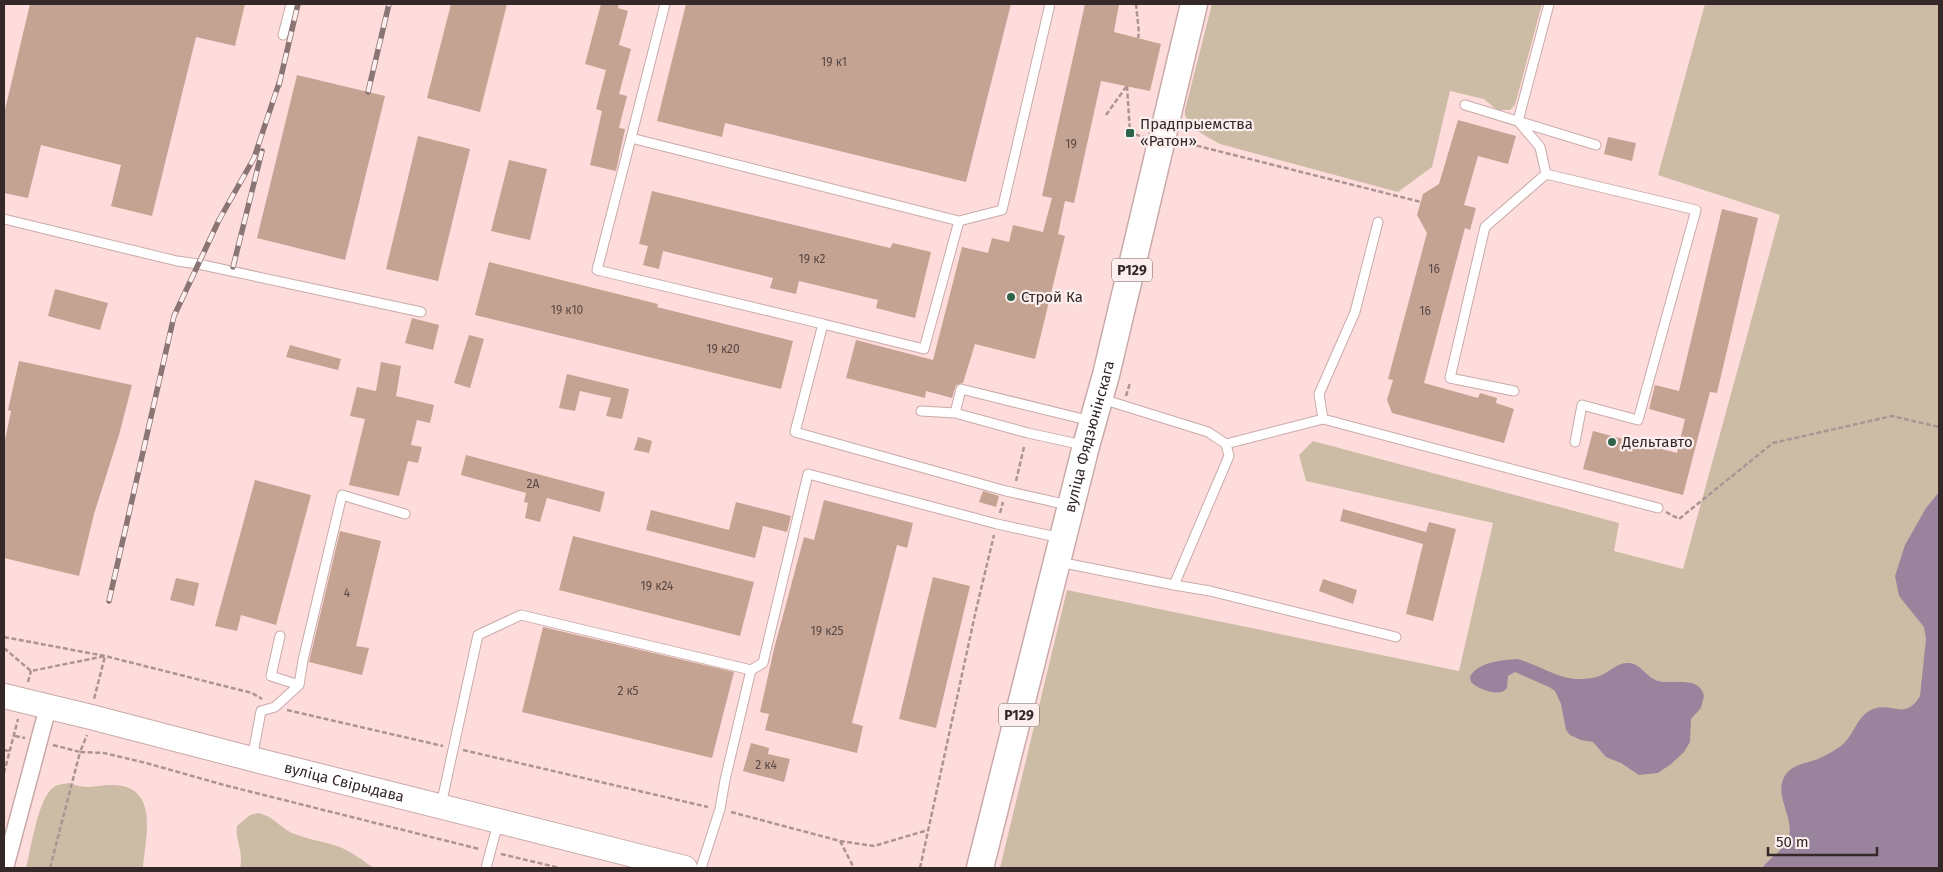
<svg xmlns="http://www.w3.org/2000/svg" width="1943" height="872" viewBox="0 0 1943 872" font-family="'Fira Sans',sans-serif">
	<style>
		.green { fill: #cdbca5 }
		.water { fill: #9a839c }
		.building { fill: #c4a393 }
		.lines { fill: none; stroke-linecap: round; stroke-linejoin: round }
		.service-casing { stroke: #caaaa9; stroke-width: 11 }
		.minor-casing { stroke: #caaaa9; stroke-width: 19 }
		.secondary-casing { stroke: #caaaa9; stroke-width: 26 }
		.primary-casing { stroke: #caaaa9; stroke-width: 29 }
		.path { stroke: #ad9494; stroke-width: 2.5; stroke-dasharray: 5 2.5; stroke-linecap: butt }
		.service { stroke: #fff; stroke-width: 9 }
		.minor { stroke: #fff; stroke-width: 16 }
		.secondary { stroke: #fff; stroke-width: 24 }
		.primary { stroke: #fff; stroke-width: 26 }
		.rail-casing { stroke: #8a7474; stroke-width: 5.5 }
		.rail { stroke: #fcefee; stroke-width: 4; stroke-dasharray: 11; stroke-linecap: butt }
		.poi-dot { fill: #2e644b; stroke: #fcefee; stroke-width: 2 }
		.labels { text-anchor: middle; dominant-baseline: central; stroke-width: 4.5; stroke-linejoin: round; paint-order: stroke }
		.number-label { font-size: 12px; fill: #594743 }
		.shield { fill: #fcefee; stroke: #716463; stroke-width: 1 }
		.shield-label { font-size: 14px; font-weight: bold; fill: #352828 }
		.poi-label { font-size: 15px; fill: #352828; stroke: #fcefee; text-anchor: start }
		.street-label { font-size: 15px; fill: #352828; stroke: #fcefee }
	</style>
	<rect width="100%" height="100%" fill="#fddcdb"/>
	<path class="green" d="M1212 4H1542L1515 105 1510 110H1497L1484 99 1450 91 1432 167 1398 192 1220 144C1208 137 1183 126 1185 110Z
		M1705 4H1939V868H1000L1067 590 1459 671 1493 523 1306 481 1299 455 1313 441 1619 523 1614 551 1683 569 1780 215 1658 175Z
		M69 783C90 791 95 784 115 785 160 788 145 838 143 868H26C31 849 38 797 54 787 58 784 64 784 69 783Z
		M258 813C275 817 278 826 292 833 306 839 322 841 337 846 351 851 362 860 374 868H240C244 853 235 840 237 826L250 815Z"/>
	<path class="water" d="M1939 492V868H1762C1770 857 1786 849 1789 836 1794 815 1771 792 1787 773 1794 764 1808 763 1818 759 1826 755 1834 751 1841 746 1854 736 1857 715 1873 709 1893 702 1905 721 1920 696L1926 639 1924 627 1899 596 1895 576 1905 545 1926 508Z
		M1517 659C1537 664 1554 677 1575 679 1583 679 1594 679 1602 675 1610 671 1619 662 1629 663 1640 663 1647 678 1658 681 1674 685 1699 675 1704 696L1701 708 1691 719 1690 742 1684 752 1671 764 1658 773 1639 775 1621 763 1606 757 1593 742 1581 740 1570 735 1566 730 1561 704 1555 691 1549 687 1515 672 1508 676 1507 688C1500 698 1478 689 1471 682L1470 677C1477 662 1502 660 1517 659Z"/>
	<path class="building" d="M30 4H245L235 46 196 37 152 216 111 206 121 165 41 145 28 198 4 193V114Z
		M451 4H507L480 112 427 98Z
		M601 4H619L618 8 628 11 619 45 631 49 619 94 627 96 619 128 625 129 616 171 590 165 602 111 596 109 606 70 585 64Z
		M686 4H1011L966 182 725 123 722 137 657 121Z
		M1085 4H1119L1114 32 1161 44 1150 91 1101 81 1074 203 1065 201 1058 234 1065 236 1035 359 975 344 963 383 956 385 952 398 926 391 925 398 846 378 856 340 933 360 962 247 988 253 992 238 1009 242 1013 225 1043 232 1052 198 1042 196Z
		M297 75 385 96 345 260 257 238Z
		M1458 120 1516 136 1508 164 1478 156 1464 205 1476 208 1470 230 1465 228 1424 383 1478 398 1480 393 1497 398 1496 403 1514 409 1504 443 1392 413 1387 400 1393 380 1388 379 1427 233 1417 215 1423 194 1439 184Z
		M418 136 470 149 438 281 386 269Z
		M1608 137 1636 143 1632 161 1604 154Z
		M509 160 547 169 530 240 491 231Z
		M652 191 890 248 893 243 931 252 915 318 876 308 878 300 799 281 796 294 770 288 773 278 663 251 659 269 643 265 648 246 639 244Z
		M1722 209 1758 218 1717 393 1710 392 1683 495 1583 469 1593 431 1677 453 1685 419 1649 409 1655 385 1679 391Z
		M489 262 658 304 657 307 793 341 781 389 475 315Z
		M55 289 108 303 100 330 48 316Z
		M412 318 439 325 433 350 405 343Z
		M469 335 484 339 470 388 454 383Z
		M290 345 341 359 338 370 286 357Z
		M19 361 132 385 119 435 94 514 79 576 4 558V445L11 411 8 410Z
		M381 362 401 366 396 396 434 405 430 423 417 420 411 445 422 447 418 463 408 461 399 496 349 485 365 419 350 416 357 387 376 391Z
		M567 374 629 389 622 419 606 416 611 398 580 391 575 411 559 408Z
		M638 437 652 441 649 453 634 450Z
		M466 455 605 492 600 512 547 498 540 522 525 518 528 503 524 502 526 493 461 475Z
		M255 480 311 495 276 625 241 615 237 631 215 626Z
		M983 491 999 496 996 507 979 502Z
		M824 500 913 523 907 548 897 545 852 723 863 726 857 753 765 730 769 714 760 712 774 649 804 537 814 540Z
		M736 502 791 516 787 532 763 526 755 558 646 530 651 510 729 530Z
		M1343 509 1426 532 1429 522 1456 529 1433 621 1406 614 1423 544 1340 521Z
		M340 531 381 541 356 646 369 648 362 675 309 662Z
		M573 536 754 582 740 636 559 590Z
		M933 577 970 586 936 728 899 719Z
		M176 578 199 583 194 606 170 600Z
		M1323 579 1357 590 1353 604 1319 591Z
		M543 627 734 672 712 758 522 712Z
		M751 743 769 748 768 754 790 759 784 782 743 771Z"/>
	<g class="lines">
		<g class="service-casing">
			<path id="service" d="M665 4 631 138 959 221 1002 210 1050 4
				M283 35 291 4
				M1465 105 1596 145
				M631 138 597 270 823 324
				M1546 174 1696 210 1638 420 1582 405 1575 442
				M4 219 177 261 198 264 421 312
				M959 221 924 349 823 324 795 432 1006 491 1068 505
				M1514 391 1450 378 1485 227 1546 174 1540 147 1518 121 1549 4
				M921 411 955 413 961 389 1091 421
				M955 413 1028 433 1083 445
				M1323 419 1319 394 1355 312 1378 222
				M1226 444 1323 419 1658 508
				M1059 562 1174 585 1229 456 1226 444 1208 432 1102 399
				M1174 585 1210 591 1396 637
				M280 636 271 676 299 685
				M252 759 261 711 275 707 299 685 303 660 342 495 405 514
				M441 805 478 635 521 615 751 670
				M486 868 498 823
				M701 868 720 809 725 780 751 670 763 663 808 474 997 524 1061 538"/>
		</g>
		<g class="minor-casing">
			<path id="minor" d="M5 868 48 707"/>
		</g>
		<g class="secondary-casing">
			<g id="secondary">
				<path id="s1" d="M4 696 91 717 252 759 685 868"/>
			</g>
		</g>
		<g class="primary-casing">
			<g id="primary">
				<path id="s2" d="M980 868 1086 446 1106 375 1194 4"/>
			</g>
		</g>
		<path class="path" d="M1136 4 1139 33 1138 38
			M1127 86 1130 133 1144 137
			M1106 115 1126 87
			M1182 142 1421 202
			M1126 396 1130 383
			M1016 481 1024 447
			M1666 512 1679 519 1773 443 1892 416 1939 427
			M1000 513 1003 502
			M4 637 105 656 252 693 262 699
			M4 648 31 671 105 656 94 699
			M28 682 31 671
			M287 710 443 746
			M15 736 25 738
			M53 745 80 752 87 735
			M4 750 9 751
			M463 750 708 807
			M4 773 18 719
			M731 812 840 841 874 846 928 830
			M840 841 854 868
			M501 854 560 868
			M50 868 80 752 104 753 146 763 224 785 479 849
			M920 868 976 610 994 535"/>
		<use href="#service" class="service"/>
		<use href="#minor" class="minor"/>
		<use href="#secondary" class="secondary"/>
		<use href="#primary" class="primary"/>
		<g class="rail-casing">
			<path id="rail" d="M279 85 298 4
				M368 92 389 4
				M233 267 262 151
				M109 601 174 316 219 220 254 158 280 80"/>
		</g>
		<use href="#rail" class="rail"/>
	</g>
	<g class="poi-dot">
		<rect x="1125" y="128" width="10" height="10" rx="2.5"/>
		<circle cx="1011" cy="297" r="5"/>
		<circle cx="1612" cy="442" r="5"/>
	</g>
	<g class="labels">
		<g class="number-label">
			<text x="834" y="62">19 к1</text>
			<text x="1071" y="144">19</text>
			<text x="812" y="259">19 к2</text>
			<text x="1434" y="269">16</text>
			<text x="567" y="310">19 к10</text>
			<text x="1425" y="311">16</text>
			<text x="723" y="349">19 к20</text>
			<text x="533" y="484">2А</text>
			<text x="657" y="586">19 к24</text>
			<text x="347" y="593">4</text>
			<text x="827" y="631">19 к25</text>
			<text x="628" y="691">2 к5</text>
			<text x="766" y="765">2 к4</text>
		</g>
		<g class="shield">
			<rect x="1112" y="258.5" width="40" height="23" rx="4"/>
			<rect x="999" y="703.5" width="40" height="23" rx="4"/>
		</g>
		<g class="shield-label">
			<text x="1132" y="270">Р129</text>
			<text x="1019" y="715">Р129</text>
		</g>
		<g class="poi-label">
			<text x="1140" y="124">Прадпрыемства<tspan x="1140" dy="17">«Ратон»</tspan></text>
			<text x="1021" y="297">Строй Ка</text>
			<text x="1622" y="442">Дельтавто</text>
		</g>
		<g class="street-label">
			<text stroke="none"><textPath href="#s2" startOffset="445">вуліца Фядзюнінскага</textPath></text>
			<text stroke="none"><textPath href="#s1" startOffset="351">вуліца Свірыдава</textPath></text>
		</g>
	</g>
	<rect width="1943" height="872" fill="none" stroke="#352828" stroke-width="10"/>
	<path d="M1768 847v8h109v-8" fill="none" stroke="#352828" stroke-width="2.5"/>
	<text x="1776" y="847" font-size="15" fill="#352828" stroke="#fcefee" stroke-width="4" paint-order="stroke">50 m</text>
</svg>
